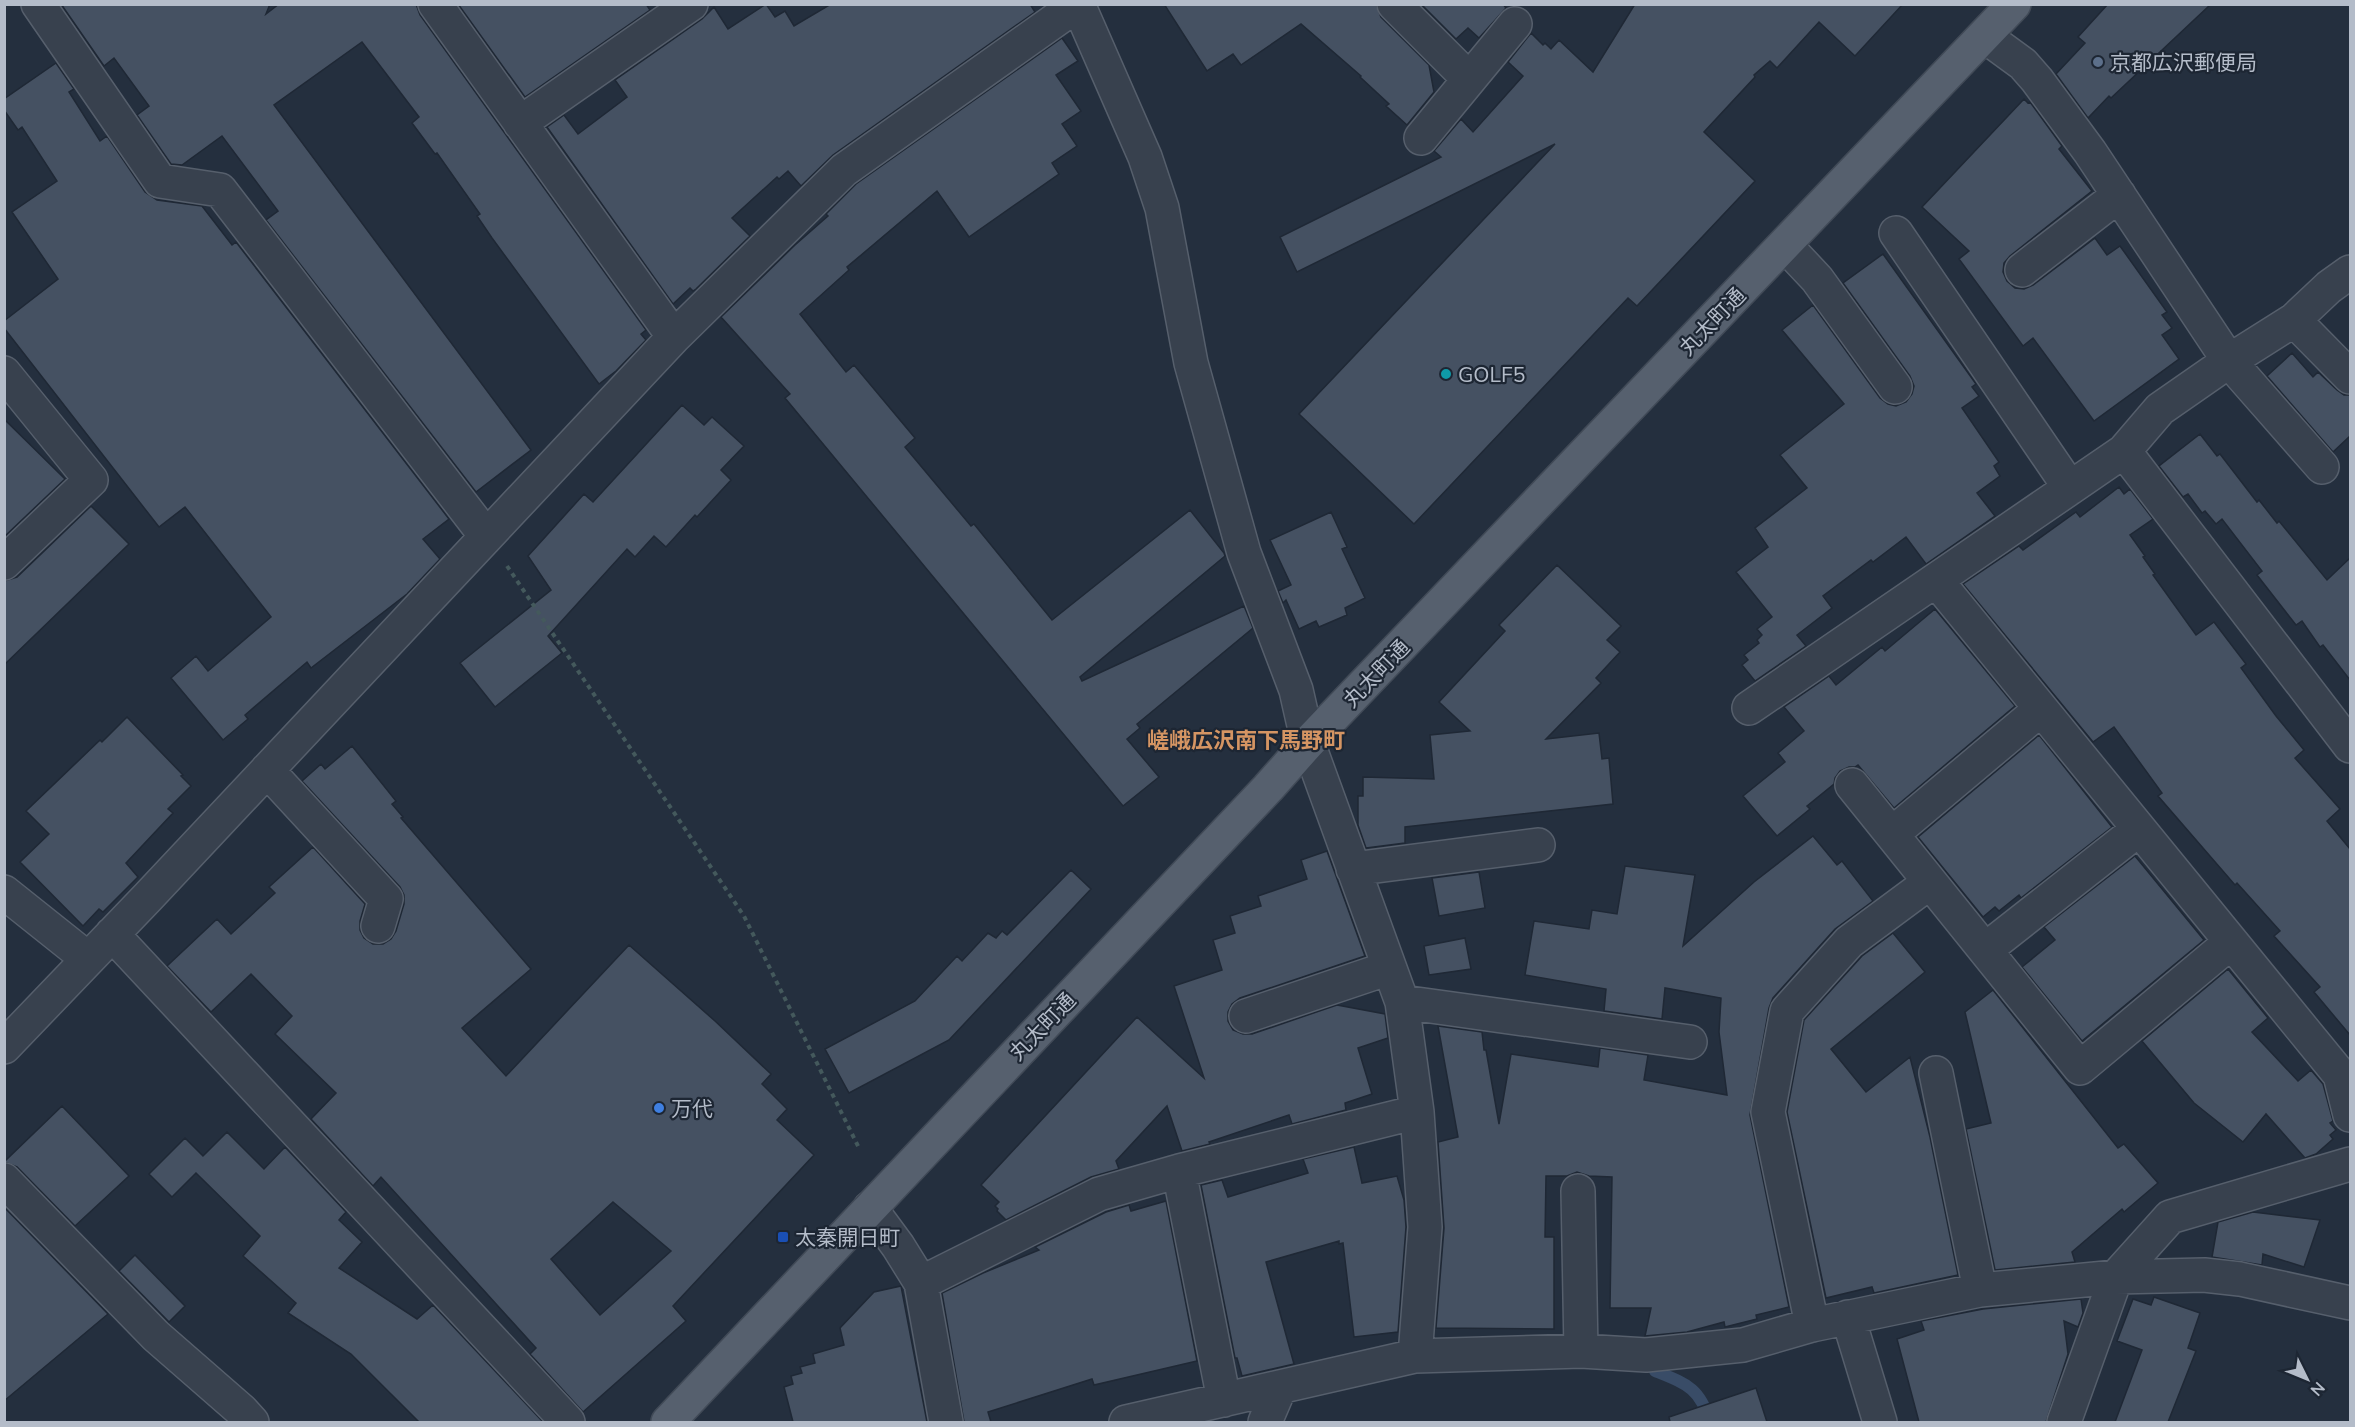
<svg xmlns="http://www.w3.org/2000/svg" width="2355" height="1427" viewBox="0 0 2355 1427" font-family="Mulish,'Noto Sans JP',sans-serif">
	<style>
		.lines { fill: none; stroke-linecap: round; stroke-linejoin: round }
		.stream { stroke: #394c67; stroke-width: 12 }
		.building { fill: #455162; stroke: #1f2835; stroke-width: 1.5; fill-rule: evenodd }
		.minor-casing { stroke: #565f6c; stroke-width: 36 }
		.major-casing { stroke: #414a57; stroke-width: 36 }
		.path { stroke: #44595c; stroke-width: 4; stroke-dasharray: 4.5 4.5; stroke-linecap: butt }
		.minor { stroke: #38414e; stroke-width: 33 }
		.major { stroke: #56606e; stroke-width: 33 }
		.service-dot { fill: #5c6f8a; stroke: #1d2633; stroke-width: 2 }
		.culture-dot { fill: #0f9aa8; stroke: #1d2633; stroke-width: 2 }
		.shop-dot { fill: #3f7fe0; stroke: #1d2633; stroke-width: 2 }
		.transit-dot { fill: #1a4fb4; stroke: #1d2633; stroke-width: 2 }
		.labels { text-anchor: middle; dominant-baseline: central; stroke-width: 4.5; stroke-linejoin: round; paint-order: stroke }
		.poi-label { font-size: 21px; fill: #b4bcc9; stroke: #1d2633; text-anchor: start }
		.street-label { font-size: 21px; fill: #b4bcc9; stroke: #1d2633 }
		.neighbourhood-label { font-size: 22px; font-weight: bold; fill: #d59563; stroke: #1d2633 }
	</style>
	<rect width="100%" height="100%" fill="#242f3e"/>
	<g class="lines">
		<path class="stream" d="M1655 1371C1687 1384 1700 1388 1710 1422"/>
	</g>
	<path class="building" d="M61 4H270L266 14 279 4H416L420 15 646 330 641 334 646 340 616 371 599 384 492 238 477 216 480 214 437 153 435 154 412 123 419 117 362 42 274 105 531 450 476 492 266 220 278 211 222 136 182 165 171 164 137 115 149 106 114 58 104 66Z
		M458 4H646L650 10 525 97Z
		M766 4 775 17 785 11 794 26 831 4H1030L1035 12 833 155 801 186 788 171 779 179 777 177 732 218 750 236 696 289 693 291 690 288 673 304 547 127 564 115 578 134 627 97 615 80 702 19 714 7 728 29Z
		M1164 4H1376L1381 17 1429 65 1434 92 1407 125 1386 106 1389 104 1360 77 1361 76 1301 24 1241 65 1233 54 1207 71Z
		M1421 4H1503L1506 8 1479 38 1468 28 1456 39Z
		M1635 4H1903L1855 56 1819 22 1777 68 1770 61 1754 75 1755 77 1704 132 1755 181 1637 306 1628 298 1414 524 1299 414 1555 144 1297 272 1280 237 1441 157 1434 151 1461 119 1473 132 1523 76 1508 62 1531 33 1543 45 1545 43 1551 49 1559 40 1593 72Z
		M2108 4H2211L2111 98 2109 96 2088 118 2056 74 2085 43 2078 37Z
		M1062 38 1078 61 1056 75 1081 111 1062 124 1077 146 1052 163 1059 174 969 237 937 191 847 267 849 270 800 314 846 372 854 365 915 438 905 447 971 526 974 524 1052 620 1190 510 1224 553 1225 556 1080 677 1082 681 1244 606 1253 628 1137 724 1140 728 1127 739 1159 777 1123 806 785 398 790 394 721 317 795 245 828 216 826 214 856 184Z
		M56 63 74 89 69 92 100 141 107 136 145 192 157 200 202 206 232 245 236 242 449 519 423 539 440 559 407 594 311 668 307 662 245 715 248 719 223 740 171 678 196 656 208 671 271 617 185 507 159 527 4 328V321L58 279 12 212 57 181 22 127 18 130 4 110V99Z
		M2024 99 2028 103 2030 102 2062 146 2059 149 2092 191 2010 256 2004 263 2003 272 2007 281 2015 288 2024 289 2033 285 2095 238 2107 255 2120 246 2167 312 2162 315 2172 328 2162 335 2179 359 2094 421 2033 338 2023 346 1959 259 1969 251 1922 207Z
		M1883 254 1976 384 1972 387 1979 396 1962 408 1999 462 1994 466 2000 476 1977 493 1995 516 1926 564 1906 537 1873 562 1871 560 1823 596 1832 608 1797 635 1806 646 1755 681 1742 665 1748 660 1744 655 1759 643 1757 640 1762 635 1757 629 1772 617 1736 572 1768 547 1755 528 1807 488 1780 455 1844 404 1782 330 1813 305 1880 398 1888 404 1896 406 1906 402 1912 394 1914 386 1910 376 1843 283Z
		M2292 353 2313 377 2318 372 2337 390 2344 395H2350V436L2333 452 2267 376Z
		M682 405 704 425 712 417 744 446 721 470 731 480 697 517 695 515 666 547 654 536 635 557 627 549 548 636 562 653 495 707 460 663 551 590 528 556 584 494 593 502Z
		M4 419 65 479 4 537Z
		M2200 434 2217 456 2220 454 2257 502 2259 500 2277 523 2279 521 2327 580 2350 558V680L2323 645 2320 647 2302 621 2296 625 2257 575 2262 571 2222 519 2216 524 2205 511 2202 513 2188 494 2183 497 2159 466Z
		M2119 487 2124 494 2130 489 2153 519 2130 535 2145 556 2143 557 2155 574 2153 575 2196 635 2214 622 2246 664 2241 668 2276 716 2304 750 2295 758 2340 809 2327 821 2350 849V1035L2314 992 2320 987 2274 936 2280 931 2237 883 2235 885 2158 796 2162 793 2114 727 2093 742 1963 584 2019 546 2023 550 2076 512 2080 517Z
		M91 506 129 544 4 665V581L17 577Z
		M1331 512 1347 547 1342 549 1365 598 1345 608 1347 615 1319 627 1316 621 1299 629 1286 600 1283 603 1278 591 1291 585 1270 540Z
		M1557 565 1621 626 1607 640 1620 652 1596 678 1601 683 1546 739 1599 733 1602 759 1609 758 1613 804 1405 827V843L1366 848 1358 825V796H1363V777L1434 779 1430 735 1470 731 1439 702 1505 631 1499 625Z
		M1935 609 2015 706 1894 808 1858 765 1855 767H1849L1840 771 1835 778 1834 784 1807 806 1810 809 1777 836 1743 796 1785 762 1778 753 1804 731 1784 707 1829 676 1836 685 1882 647 1885 651Z
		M127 717 183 775 181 776 191 786 168 809 173 813 126 863 138 877 103 912 99 909 83 926 20 862 49 834 26 811 100 740 102 742Z
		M2039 735 2112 827 2021 898 2019 895 1999 911 1995 907 1983 917 1918 837Z
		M352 746 396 801 392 804 403 817 401 818 531 969 462 1028 506 1076 629 945 715 1021 771 1074 762 1084 787 1109 777 1120 814 1155 673 1306 686 1321 583 1412 530 1354 536 1348 381 1177 373 1186 311 1119 336 1093 275 1034 292 1016 251 974 211 1012 167 966 217 919 231 934 275 893 269 887 313 847 365 904 360 921V930L364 938 373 944H383L391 939 396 931 404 904V895L400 887 302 781 321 764 325 769ZM613 1202 671 1251 600 1315 551 1259Z
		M1813 836 1837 865 1842 861 1873 901 1835 929 1773 998 1769 1008 1750 1115 1789 1307 1756 1315 1757 1319 1725 1327 1724 1322 1687 1332 1645 1336 1651 1308H1610L1612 1177 1589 1176 1577 1172 1567 1176H1546L1545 1237H1554V1329L1436 1328 1444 1228 1438 1142 1458 1137 1438 1026 1482 1032 1484 1050H1486L1499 1124 1511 1054 1598 1067 1600 1048 1648 1055 1644 1080 1727 1095 1719 1032 1721 998 1665 988 1662 1019 1604 1011 1606 989 1525 975 1534 921 1589 929 1592 910 1617 914 1625 866 1695 875 1683 946 1754 882Z
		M1327 851 1365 956 1240 998 1232 1004 1228 1012V1021L1233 1030 1243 1034H1252L1337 1005 1385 1014 1388 1038 1358 1048 1372 1094 1345 1103 1346 1110 1292 1124 1289 1115 1209 1142 1210 1144 1182 1151 1167 1106 1116 1161 1119 1169 1091 1177 1006 1220 997 1211 998 1209 995 1206 999 1202 981 1185 1137 1017 1204 1078 1174 986 1222 970 1213 940 1235 933 1230 916 1261 906 1258 896 1307 879 1301 860Z
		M2135 856 2204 940 2082 1041 2022 967 2055 940 2044 927Z
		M1071 870 1091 889 949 1040 849 1093 825 1049 915 1001 957 956 962 961 988 933 996 938 1002 931 1007 935Z
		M1479 872 1485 908 1439 916 1432 878Z
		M1893 933 1925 972 1831 1049 1866 1092 1910 1057 1930 1137 1958 1275 1874 1293 1872 1287 1826 1298 1787 1112 1804 1020 1862 956Z
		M1465 938 1471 969 1429 975 1424 946Z
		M2228 969 2268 1018 2252 1032 2298 1081 2311 1070 2323 1084 2333 1121 2330 1123 2336 1130 2330 1135 2333 1139 2316 1154 2305 1158 2266 1114 2243 1142 2194 1103 2142 1041Z
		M1993 990 2118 1148 2124 1144 2158 1183 2124 1212 2122 1209 2072 1252 2075 1262 1995 1270 1966 1129 1991 1123 1965 1012Z
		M62 1106 129 1176 75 1226 17 1167 4 1162Z
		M227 1132 264 1169 285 1147 346 1212 339 1220 362 1242 339 1268 417 1319 433 1305 543 1422H419L351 1354 288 1313 296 1303 243 1256 260 1236 196 1173 172 1197 149 1174 185 1138 203 1156Z
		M1354 1147 1362 1183 1397 1176 1404 1200 1406 1227 1398 1332 1354 1337 1343 1243 1339 1244V1241L1266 1262 1294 1364 1242 1376 1237 1358H1235L1201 1185 1222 1180 1228 1197 1308 1173 1303 1159Z
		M1166 1201 1197 1361 1094 1385 1092 1379 988 1412 991 1422H964L942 1293 983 1273 1039 1250 1035 1247 1106 1212 1129 1205 1131 1211Z
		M4 1207 108 1314 4 1401Z
		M2253 1212 2320 1220 2304 1267 2263 1254 2262 1265 2212 1257 2218 1222Z
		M135 1255 185 1306 169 1322 119 1271Z
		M901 1286 927 1422H793L784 1387 793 1384 791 1376 802 1373 800 1367 815 1363 813 1354 844 1345 840 1328 874 1292Z
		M2154 1297 2200 1313 2188 1348 2196 1351 2168 1422H2115L2142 1350 2117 1341 2133 1299 2151 1305Z
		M2081 1299 2083 1313 2078 1327 2064 1321 2068 1354 2046 1422H1919L1897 1339 1924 1330 1921 1321 1983 1309Z
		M1756 1388 1767 1422H1670L1669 1417Z"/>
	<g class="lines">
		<g class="minor-casing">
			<path id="minor" d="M38 4 160 181 220 190 486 536
				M435 4 674 337
				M1078 4 1145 157 1162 208 1191 363 1244 553 1296 690 1308 743 1402 1002 1417 1112 1425 1227 1415 1356
				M1394 4 1469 79
				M1986 37 2023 64 2037 80 2090 152 2229 361 2322 467
				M520 123 691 4
				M1421 138 1515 24
				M1896 233 2070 488
				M1785 245 1817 279 1895 387
				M2022 270 2119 195
				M2350 272 2329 287 2294 320 2229 361 2160 409 2124 451 2350 746
				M2294 320 2350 377
				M4 373 91 480 4 563
				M1936 580 2340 1075 2350 1115
				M1749 708 2124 451
				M267 770 386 899 378 926
				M1852 785 2080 1068 2231 942
				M1892 834 2041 709
				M1353 869 1538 845
				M4 892 88 959
				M112 934 568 1422
				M1985 950 2139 829
				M1402 1002 1690 1042
				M1246 1016 1389 968
				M4 1047 148 897 674 337 844 170 1078 4
				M1936 1073 1980 1290
				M4 1180 156 1336 242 1411 252 1422
				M1578 1191 1581 1351
				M870 1208 898 1246 921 1283 946 1422
				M921 1283 1099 1194 1179 1171
				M1848 1317 1880 1422
				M1812 1325 1768 1112 1787 1011 1849 942 1930 882
				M1224 1400 1179 1171 1417 1112
				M1126 1422 1415 1356 1581 1351 1646 1355 1743 1345 1812 1325 1980 1290 2116 1277 2204 1275 2240 1279 2350 1303
				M1265 1422 1280 1387
				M2064 1422 2116 1277 2170 1217 2350 1164"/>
		</g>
		<g class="major-casing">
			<path id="major" d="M668 1422 1268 788 1308 743 2014 4"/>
		</g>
		<path class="path" d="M507 566 744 916 860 1150"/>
		<use href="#minor" class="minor"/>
		<use href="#major" class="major"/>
	</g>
	<circle class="service-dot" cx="2098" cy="62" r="6"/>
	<circle class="culture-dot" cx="1446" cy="374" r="6"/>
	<circle class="shop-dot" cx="659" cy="1108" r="6"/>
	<rect class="transit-dot" x="777" y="1231" width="12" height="12" rx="3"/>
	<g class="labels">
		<g class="poi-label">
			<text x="2110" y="62">京都広沢郵便局</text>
			<text x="1458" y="374">GOLF5</text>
			<text x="671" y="1108">万代</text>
			<text x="795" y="1237">太秦開日町</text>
		</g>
		<g class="street-label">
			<text transform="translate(1712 321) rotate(-46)">丸太町通</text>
			<text transform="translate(1376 673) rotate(-46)">丸太町通</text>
			<text transform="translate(1042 1026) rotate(-46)">丸太町通</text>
		</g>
		<g class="neighbourhood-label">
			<text x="1246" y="740">嵯峨広沢南下馬野町</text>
		</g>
	</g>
	<rect width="2355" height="1427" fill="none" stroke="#b4bcc9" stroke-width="12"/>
	<g transform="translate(2307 1379) rotate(133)" stroke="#1d2633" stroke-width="4.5" paint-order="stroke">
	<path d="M0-4.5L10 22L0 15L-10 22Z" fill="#b4bcc9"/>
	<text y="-9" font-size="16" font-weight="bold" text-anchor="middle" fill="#b4bcc9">N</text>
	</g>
</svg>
